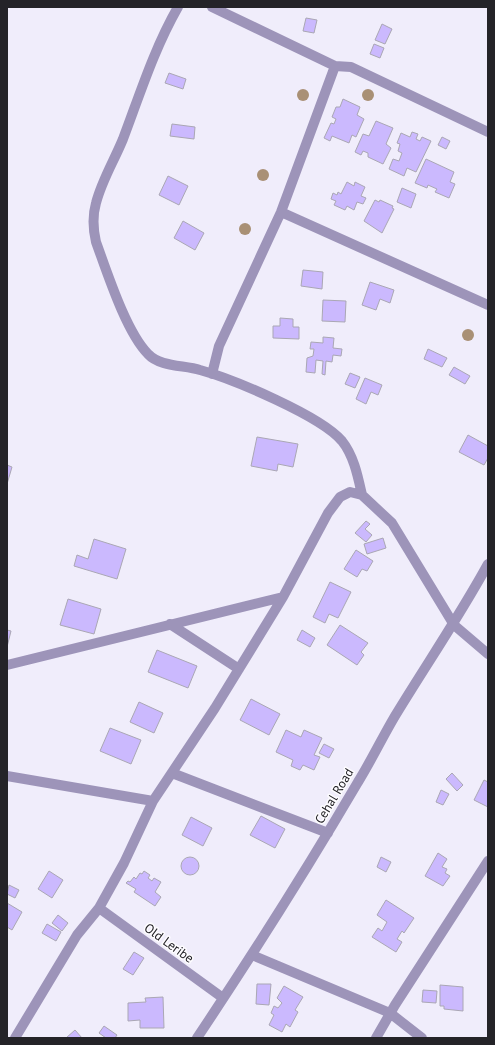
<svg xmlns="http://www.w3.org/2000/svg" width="495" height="1045" viewBox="0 0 495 1045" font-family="'PT Sans',sans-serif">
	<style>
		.building { fill: #cbb9fe; stroke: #aaa7b4 }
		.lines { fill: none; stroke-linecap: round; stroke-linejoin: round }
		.minor { stroke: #9d94b9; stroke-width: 10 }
		.tree { fill: #a99075 }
		.labels { text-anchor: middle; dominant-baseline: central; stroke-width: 3; stroke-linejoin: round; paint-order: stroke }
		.street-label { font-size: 13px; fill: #242328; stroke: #fdfcff }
	</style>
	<rect width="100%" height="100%" fill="#f0edfb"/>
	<path class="building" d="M306 18 317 20 314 33 303 31Z
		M382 24 392 29 385 44 375 40Z
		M374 44 384 48 380 58 370 54Z
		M169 73 186 79 183 89 165 83Z
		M343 99 360 107 357 115 364 119 356 137 352 135 349 143 332 136 330 141 324 138 331 123 334 124 336 119 332 117 336 107H340Z
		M376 121 393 128 386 144 391 148 383 164 368 157V153L363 151 361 155 355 152 363 134 369 136Z
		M172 124 195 127 194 139 170 136Z
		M412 132 418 134 416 139 420 141 422 137 431 141 416 172 407 168 404 176 389 169 393 159 399 161 402 153 398 151 400 144 397 143 401 133 410 137Z
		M442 137 450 141 446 149 438 145Z
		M426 159 454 172 450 182 455 184 449 198 435 192 437 189 428 185 427 188 415 183Z
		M168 176 188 186 179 205 159 195Z
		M347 182 354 186 355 182 365 187 361 196 366 198 363 204 357 202 354 210 347 206 345 210 334 205 336 201 331 199 333 193 337 195 338 192 341 194Z
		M402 188 416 194 411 208 397 202Z
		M375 200 379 202 380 200 393 206 392 208 394 209 382 233 364 221Z
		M183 221 204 233 195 250 174 238Z
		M303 270 323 272 322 289 301 286Z
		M370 282 394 290 390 303 380 299 376 310 362 305Z
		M323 300 346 301 345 322 322 321Z
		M280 318 293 319V327H299V339L273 338V326H280Z
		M323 337 334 338 333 348 342 349 341 356 333 355 332 362 326 361 325 375 322 374 323 361 316 360 315 373 306 372 307 358 313 356 314 349H310L311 342 323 343Z
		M428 349 447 358 442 367 424 359Z
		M454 367 470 376 465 384 449 375Z
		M350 373 360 377 355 388 345 384Z
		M365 378 382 385 378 395 371 392 366 404 356 399Z
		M468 435 488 446V458L484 465 459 452Z
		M257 437 298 444 293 467 278 464 277 471 251 466Z
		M7 465 12 467 7 484Z
		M366 521 370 524 365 529 372 535 366 542 355 533Z
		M383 538 386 548 367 554 364 544Z
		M94 539 126 549 117 579 74 566 77 555 88 559Z
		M356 550 373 561 367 571 362 569 357 577 344 569Z
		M330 582 351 592 338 618 329 614 325 623 313 617Z
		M68 599 101 609 94 634 60 625Z
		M340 625 368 643 361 652 364 655 357 665 327 645Z
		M7 630 11 631 7 647Z
		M302 630 315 638 310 647 297 640Z
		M157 650 197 666 188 688 148 672Z
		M251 699 280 714 269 735 240 720Z
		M139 702 163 713 154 733 130 722Z
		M110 728 141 740 131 764 100 751Z
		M286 730 301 737 304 730 322 738 314 755 320 757 314 770 303 765 300 770 291 766 293 760 276 752Z
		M324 744 334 749 329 758 319 753Z
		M452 773 463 785 457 791 446 779Z
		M484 780 488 782V807L474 800Z
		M441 790 449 794 443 805 436 802Z
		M261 816 285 829 275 848 250 835Z
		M191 817 212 828 203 846 182 835Z
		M438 853 447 859 442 867 447 869 445 873 450 876 443 886 425 876Z
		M181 866a9 9 0 1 1 18 0a9 9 0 1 1-18 0Z
		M381 857 391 862 386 872 377 867Z
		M49 871 63 880 52 898 38 889Z
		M144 871 150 875 148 878 152 881 154 878 161 882 155 892 161 897 155 906 134 892 136 889 126 883 128 881 130 882 134 877 136 879 140 873 142 874Z
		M9 885 19 890 15 898 7 894Z
		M386 900 414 918 404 933 402 931 397 939 402 942 396 952 372 937 378 928 382 931 387 922 377 915Z
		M7 903 22 912 12 930 7 927Z
		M58 915 68 923 62 931 52 923Z
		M47 924 61 932 56 941 42 933Z
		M134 952 144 958 133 975 123 969Z
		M257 984H271L269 1005 256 1004Z
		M440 985 463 987V1011L444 1009V1006H440Z
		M284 986 303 997 295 1010 298 1012 290 1027 286 1024 282 1032 269 1025 274 1015 271 1013 274 1006 278 1008 282 1003 277 998Z
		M423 990 437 991 436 1003 422 1002Z
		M163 997 164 1028H140V1020L128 1021V1003L146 1002 145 998Z
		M104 1026 117 1035 115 1038H106L99 1033Z
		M75 1030 82 1038H66Z"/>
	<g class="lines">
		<path class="minor" d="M178 7C154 49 140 94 123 139 114 161 102 180 96 203 92 217 93 229 96 242 107 272 126 332 148 354 160 367 184 365 200 370 233 379 321 416 342 441 354 456 358 477 362 495
			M212 7 335 66 351 67 488 132
			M281 212 488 305
			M212 374 219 346 281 212 335 66
			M170 624 239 669
			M7 665 283 597
			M172 773 328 833
			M7 776 153 801
			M99 908 223 998
			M252 955 390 1013 422 1038
			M15 1038 77 935 99 908 124 863 153 801 215 708 283 597 328 513 340 497 350 492 362 495 392 523 454 625 488 654
			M197 1038C253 954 307 869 358 782 371 761 382 738 395 716 426 665 459 617 488 564
			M376 1038 395 1005 488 861"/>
	</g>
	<g class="tree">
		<circle cx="303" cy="95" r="6"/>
		<circle cx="368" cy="95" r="6"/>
		<circle cx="263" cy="175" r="6"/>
		<circle cx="245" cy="229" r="6"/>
		<circle cx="468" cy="335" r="6"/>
	</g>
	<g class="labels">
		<g class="street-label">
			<text transform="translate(334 796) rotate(-59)">Cehal Road</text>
			<text transform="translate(169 943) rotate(36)">Old Leribe</text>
		</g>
	</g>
	<rect width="495" height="1045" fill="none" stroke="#242328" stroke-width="16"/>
</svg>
